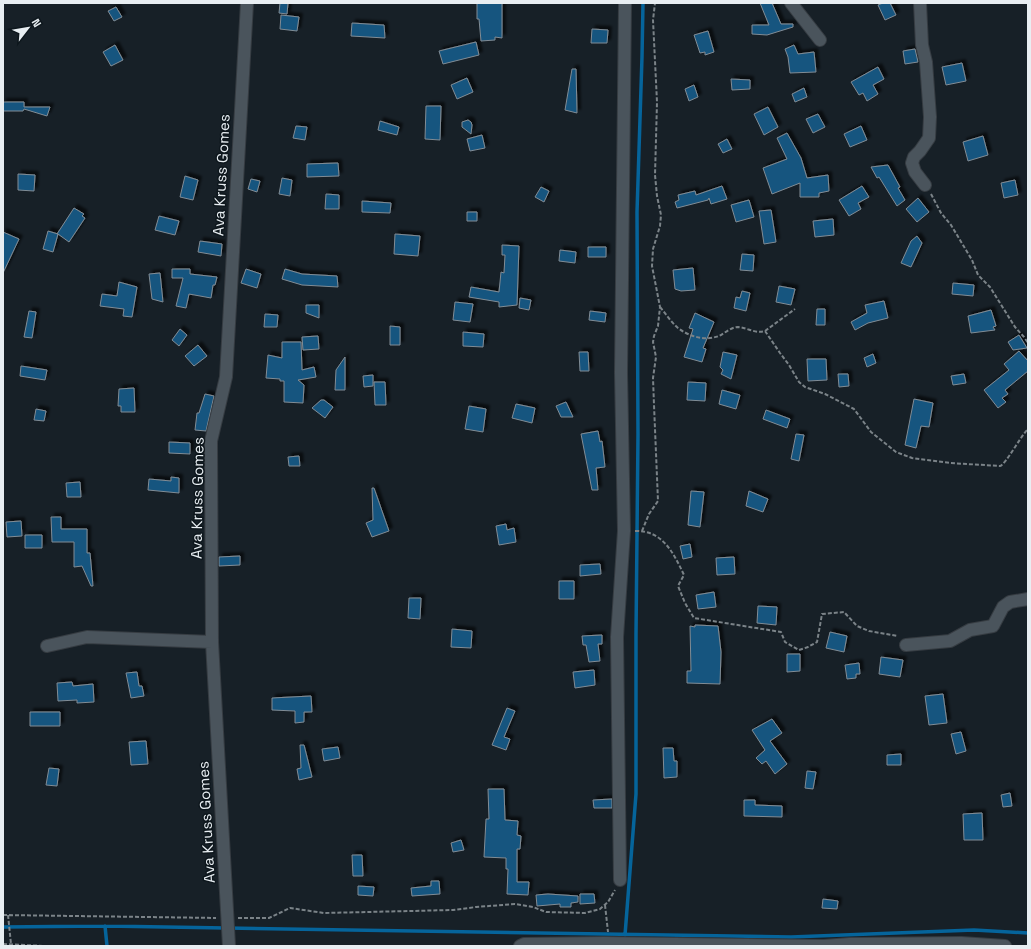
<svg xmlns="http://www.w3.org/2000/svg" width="1031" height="949" viewBox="0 0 1031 949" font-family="'Space Grotesk',sans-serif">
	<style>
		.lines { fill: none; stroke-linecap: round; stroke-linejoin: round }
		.stream { stroke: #05649b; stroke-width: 3.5 }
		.building { fill: #16557f; stroke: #818c95; filter: url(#shadow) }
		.minor-casing { stroke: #363c42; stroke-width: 14 }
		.path { stroke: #7b8388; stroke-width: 2; stroke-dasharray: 4 2; stroke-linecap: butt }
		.minor { stroke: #4a545c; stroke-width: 12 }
		.labels { text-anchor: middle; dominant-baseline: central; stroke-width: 3; stroke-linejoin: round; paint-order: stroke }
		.street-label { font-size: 15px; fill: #e8eef2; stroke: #0e171d }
	</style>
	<defs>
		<filter id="shadow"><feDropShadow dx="3.5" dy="-3.5" stdDeviation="1" flood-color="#0009"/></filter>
	</defs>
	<rect width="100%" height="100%" fill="#172027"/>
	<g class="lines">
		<path class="stream" d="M105 926 107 946
			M3 927 105 926 791 937 974 930 1028 933
			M625 935 636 794V635L638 434 637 212 642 57 643 3"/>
	</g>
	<path class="building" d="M280 3H288L287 14 279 13Z
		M477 3H502V38L495 37V40L481 41 479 19H477Z
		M760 3H772L781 24H793V27L767 35 752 34V25H769Z
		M883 3H890L896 15 885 20 878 5Z
		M116 7 122 17 114 21 108 11Z
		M281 15 299 17 297 31 280 29Z
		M352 23 383 25H384L385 38 351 36Z
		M592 29 608 30 607 43H591Z
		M708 31 714 52 705 55V52L700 53 694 35Z
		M476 42 479 55 443 64 439 51Z
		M115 45 123 60 111 66 103 52Z
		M794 45 798 54 814 52 816 72 790 73 788 57 785 49Z
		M915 49 918 62 905 64 903 51Z
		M962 63 966 81 946 85 942 67Z
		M878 67 884 79 873 85 878 94 867 101 863 93 859 95 851 82Z
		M572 69H576L577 113 565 110Z
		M467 78 473 92 457 99 451 85Z
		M731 79 750 80V89L732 90Z
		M694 85 698 97 689 101 685 89Z
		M804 88 807 97 795 102 792 94Z
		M3 102H24V107H50L47 116 24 109 23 111H3Z
		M426 106H441L440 140 425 139Z
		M768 107 778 127 764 135 754 114Z
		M818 114 825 127 813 133 806 119Z
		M468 120 471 122 472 125 471 134 462 127V122Z
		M380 121 399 127 397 135 378 130Z
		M296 126 307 127 305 140 293 138Z
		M861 126 867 140 850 147 844 134Z
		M787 133 801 158 807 178 828 175 829 191 819 193V197H800V183L772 194 763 168 787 159 777 138Z
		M482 135 485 148 470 151 467 139Z
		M983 136 988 155 968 161 963 142Z
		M727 139 732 149 723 153 718 144Z
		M338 163 339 176 307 177V164Z
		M888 165 900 187 898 188 905 200 897 206 879 177 877 178 871 167Z
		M18 174 35 175 34 191 18 190Z
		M185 176 198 180 193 200 180 197Z
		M282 178 292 180 290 196 279 194Z
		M251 179 260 181 257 192 248 189Z
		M1015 180 1018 195 1004 198 1001 183Z
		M722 186 727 199 711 204 709 198 708 200 677 208 675 202 679 200 678 195 695 191 696 195Z
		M862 186 869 197 858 203 861 209 849 216 839 200Z
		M541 187 549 191 544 202 535 197Z
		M326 194 339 195V209H325Z
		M918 198 929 212 917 222 906 209Z
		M749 200 754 217 736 222 731 205Z
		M362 201 391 203 390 213 362 212Z
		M74 208 84 214 82 216 85 218 69 242 58 234 53 252 43 249 48 231 58 234H57Z
		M771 210 776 242 764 244 759 211Z
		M467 212H477V221H467Z
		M159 216 179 221 175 235 155 230Z
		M833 219 834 235 815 237 813 221Z
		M3 232 19 239 3 273Z
		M395 234 420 236 418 256 394 254Z
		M917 236 922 243 911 267 901 263 911 241Z
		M200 241 222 244 221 256 198 252Z
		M502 245 519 246 517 305 499 307V302L469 297 471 287 499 292 501 272 504 273 505 255H502Z
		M588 247H606V257H588Z
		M560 250 576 252 575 263 559 261Z
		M742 254 754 255 753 271 740 270Z
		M693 268 695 290 681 291 675 289 673 270Z
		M172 269H190V274L217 277 215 285H213L211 298 189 294 186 308 176 306 183 278H172Z
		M246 269 261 274 257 288 241 283Z
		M285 269 302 274 337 276 338 287 302 285 282 279Z
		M160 273 163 302 152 299 149 274Z
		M119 282 137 287 132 317 123 316 124 309 100 306 102 294 117 296Z
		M953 283 974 285 973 296 952 294Z
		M779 286 795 289 791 305 776 302Z
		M742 291 750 293 746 311 734 308 736 297 740 298Z
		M520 298 531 300 529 310 519 308Z
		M884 301 888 318 868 323 855 330 851 322 867 313 865 305Z
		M455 302 473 304 470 322 453 320Z
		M306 305H319V318L306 313Z
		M817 309H825V325H816Z
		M991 310 996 326 993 327 995 330 971 333 968 316Z
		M29 311 36 312 32 338 24 337Z
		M590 311 606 313 605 322 589 320Z
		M695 313 714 322 703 348 706 349 702 362 684 357 693 329 689 328Z
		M265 314 278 315 277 327H264Z
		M390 326 400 327V345H390Z
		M180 329 187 335 179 346 172 340Z
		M463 332 484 334 483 347 463 346Z
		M1019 335 1027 348 1013 350 1008 342Z
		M318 336 319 349 303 350 302 337Z
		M282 342H301L302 370 314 367 316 377 298 380 304 385 303 403 284 402V381H280V379L266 378 268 355 282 358Z
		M198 345 207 356 194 366 185 356Z
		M1019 351 1028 361V371L1005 390 1008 394 1002 398 1006 402 998 408 984 390 1009 370 1004 364Z
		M579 352H588L589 371H580Z
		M723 352 737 355 731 379 721 374 723 370 720 367Z
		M873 354 876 363 867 367 864 358Z
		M345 357V390H335L336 370Z
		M807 359H826L827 380 808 381Z
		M21 366 47 370 45 380 20 376Z
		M838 374H848L849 386 839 387Z
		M964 374 966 383 953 385 951 376Z
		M373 375V386L364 387 363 376Z
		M374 382H385L386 405H375Z
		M688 382 706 383 705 401 687 400Z
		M134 388 135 412H121V406H118L119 389Z
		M722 390 740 395 736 409 719 404Z
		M205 394 214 396 206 431 195 430 197 413H199Z
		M914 399 933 403 929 427 921 426 916 448 905 445Z
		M321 400H324L333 407 325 418 312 408Z
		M566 402 573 417H561L556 406Z
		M516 404 535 408 532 423 512 418Z
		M469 406 486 409 483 432 465 429Z
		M36 409 46 411 44 421 34 420Z
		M766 410 790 419 787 428 763 419Z
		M598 431 600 442 602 441 605 467 596 468 598 490H592L581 434Z
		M796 434 804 435 799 461 791 459Z
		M169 442 190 443V454L169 453Z
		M299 456 300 466H289L288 457Z
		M171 477 179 478V493L148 490 149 479 171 481Z
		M80 482 81 497H67L66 483Z
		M372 488H374L389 531 372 537 366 523 373 520Z
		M691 491 704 492 700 527 688 525Z
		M749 491 768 499 763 512 746 506Z
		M51 517H61V529H87V553H90L93 586H91L82 566 74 567V542H52Z
		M21 521 22 536 7 537 6 522Z
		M506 524 507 530 514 528 516 542 499 545 496 526Z
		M25 535H42V548H25Z
		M690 544 692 557 683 559 680 546Z
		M240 556V565L219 566V557Z
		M734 557 735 574 717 575 716 558Z
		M600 564 601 574 580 576V565Z
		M559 581H574V599H559Z
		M714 592 716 607 698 609 696 595Z
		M409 598H421L420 619 408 618Z
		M758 606 777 607 776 625 757 623Z
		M695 625 718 626 721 652 720 684 687 683V671H691L690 626 695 627Z
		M452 629 472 631 471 648 451 647Z
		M830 632 847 636 844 652 826 648Z
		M602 635V644H598L600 661 589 662 586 645H583L582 636Z
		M787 654H800V671L787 672Z
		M881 657 903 660 900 677 879 674Z
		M859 663 860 674H856V678L847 679 845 665Z
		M594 670 595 685 575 688 573 672Z
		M137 672 139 686H142L144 696 131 698 126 673Z
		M72 682 73 686 93 684 94 702 77 703V700L58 701 57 683Z
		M943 694 947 723 929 725 925 696Z
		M311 696 312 712H304V722L295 723V711L272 710V698Z
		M507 708 515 711 504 737 510 739 506 750 492 745Z
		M30 712H60V726H30Z
		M772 719 782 733 770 741 787 764 775 774 766 761 762 764 756 758 765 750 752 730Z
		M961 732 966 751 956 754 951 734Z
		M146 741 148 764 131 765 129 742Z
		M300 745H304L312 777 299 780 297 769 301 768Z
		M338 747 340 758 324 761 322 749Z
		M663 748H673L674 761H677V777L664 778Z
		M901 754V765H887V755Z
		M49 768 59 769 57 786 46 785Z
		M807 771 816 772 813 789 805 788Z
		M488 789H504L505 820 518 821 517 835 521 836 520 849H517V882H529L528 895 507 894 508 869H506V858L484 857 486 819H489Z
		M1010 793 1012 806 1003 807 1001 795Z
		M612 799V808H594L593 800Z
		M744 800H755V805L782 806V817L744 816Z
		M982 813 983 840H964L963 814Z
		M461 840 464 850 453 852 451 843Z
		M352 855H362L363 876H353Z
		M431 881H439L440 894 412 896 411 888 431 886Z
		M358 886 374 887 373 896 358 895Z
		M548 894 578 896V902L571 903V907H560V904L537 906 536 895Z
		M580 894H594L595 903 580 904Z
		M823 899 838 901 837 909 822 908Z"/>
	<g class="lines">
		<g class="minor-casing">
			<path id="minor" d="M791 3 820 40
				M920 3 922 45 926 62 930 117 929 138 920 151 914 157 912 163 915 172 925 185
				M906 645 950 641 970 630 993 626 1003 607 1010 602 1028 599
				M47 646 87 637 212 642
				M620 880 617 637 624 531 621 373 625 3
				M229 946 212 642 211 441 226 377 247 3
				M520 946 524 944 604 943 824 946 850 944 961 943 1005 946"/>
		</g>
		<path class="path" d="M931 194 941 213 951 225 972 260 978 275 990 287 1015 327 1024 337 1028 343
			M660 307C666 314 671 322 678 328 690 337 705 341 719 336 725 333 731 327 738 327 748 328 756 334 765 331L795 309
			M765 331 780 353 789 365 799 382 805 387 825 394 854 409 871 432 896 452 912 458 950 463 1000 466C1006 464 1020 437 1028 429
			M635 531C663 530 674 554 684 575L678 586 685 603 694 618 781 632 785 642 799 650 808 647 817 642 822 614 844 612 857 626 869 631 898 636
			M642 531 649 514 658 501 654 405 653 378 656 357 653 342 654 336 658 326 660 307 652 266 653 249 660 226 661 215 657 196 655 175 657 102 653 20 655 3
			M605 905 608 932
			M3 915 216 918
			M8 915 11 944
			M238 918H269L290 908 324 913 453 910 476 907 515 904 533 907 546 912 585 913 600 909 608 902 615 890
			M3 944 45 946"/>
		<use href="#minor" class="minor"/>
	</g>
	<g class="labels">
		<g class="street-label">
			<text transform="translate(221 175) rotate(-87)">Ava Kruss Gomes</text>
			<text transform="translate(197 498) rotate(-89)">Ava Kruss Gomes</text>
			<text transform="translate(206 822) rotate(-93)">Ava Kruss Gomes</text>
		</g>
	</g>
	<rect width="1031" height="949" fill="none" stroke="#e8eef2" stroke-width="8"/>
	<g transform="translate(28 28) rotate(59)" stroke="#0e171d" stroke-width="3" paint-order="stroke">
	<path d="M0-3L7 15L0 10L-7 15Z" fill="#e8eef2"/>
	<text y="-6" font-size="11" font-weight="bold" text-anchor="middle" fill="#e8eef2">N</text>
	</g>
</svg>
